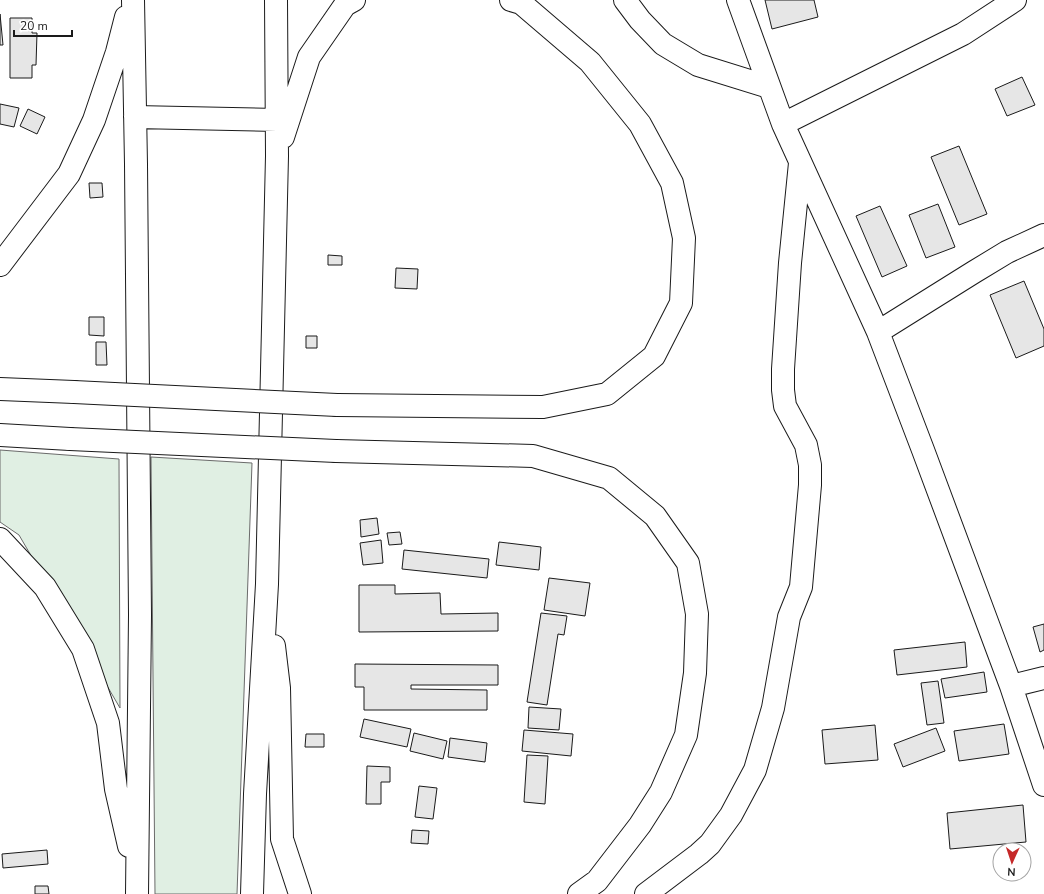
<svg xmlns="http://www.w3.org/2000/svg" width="1044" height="894" viewBox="0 0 1044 894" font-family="'Nunito Sans',sans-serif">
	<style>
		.green { fill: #e0efe3; stroke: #6a6a6a }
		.building { fill: #e6e6e6; stroke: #1a1a1a }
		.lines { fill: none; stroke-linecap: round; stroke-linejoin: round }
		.minor-casing { stroke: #1a1a1a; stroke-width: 24 }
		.highway-casing { stroke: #1a1a1a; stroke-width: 24 }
		.minor { stroke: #fff; stroke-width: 22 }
		.highway { stroke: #fff; stroke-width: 22 }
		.highway-bridge-casing { stroke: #1a1a1a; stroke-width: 24; stroke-linecap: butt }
		.highway-bridge { stroke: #fff; stroke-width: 22 }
	</style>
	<rect width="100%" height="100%" fill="#fff"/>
	<path class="green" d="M0 450 119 459 120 708 19 535 0 522Z
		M151 457 252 463 237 894H155Z"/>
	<path class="building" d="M765 0H814L818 17 772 29Z
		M0 14 3 45H0Z
		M10 18H32V33H37L36 65H32V78H10Z
		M1022 77 1035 105 1007 116 995 89Z
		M0 104 19 108 14 127 0 124Z
		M28 109 45 117 37 134 20 126Z
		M959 146 987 214 959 225 931 157Z
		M89 183H102L103 197 90 198Z
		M938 204 955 247 926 258 909 215Z
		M880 206 907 266 882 277 856 216Z
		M328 255 342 256V265H328Z
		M396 268 418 269 417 289 395 288Z
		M1024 281 1044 329V346L1016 358 990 295Z
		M89 317H104V336L89 335Z
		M306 336H317V348H306Z
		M96 342H106L107 365H96Z
		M377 518 379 534 361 537 360 520Z
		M400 532 402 544 389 545 387 533Z
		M381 540 383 563 363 565 360 543Z
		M499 542 541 547 539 570 496 565Z
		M404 550 489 559 487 578 402 569Z
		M549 578 590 583 585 616 544 610Z
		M359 585H395V594L440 593 441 614 498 613V631L359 632Z
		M541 613 567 616 564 635 558 634 547 705 527 702Z
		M1044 624V650L1040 652 1033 627Z
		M965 642 967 667 897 675 894 650Z
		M355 664 498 665V685H411V689L487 690V710H364V687H355Z
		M984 672 987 692 945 698 941 679Z
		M938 681 944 723 927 725 921 683Z
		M529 707 561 709 559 730 528 728Z
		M364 719 411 729 407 747 360 737Z
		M1004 724 1009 754 959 761 954 731Z
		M875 725 878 760 825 764 822 730Z
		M936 728 945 751 903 767 894 744Z
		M524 730 573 734 571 756 522 751Z
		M414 733 447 741 443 759 410 751Z
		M306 734H324V747H305Z
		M450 738 487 743 485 762 448 757Z
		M527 755 548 756 545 804 524 802Z
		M367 766 390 767V782H381V804H366Z
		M419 786 437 788 433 819 415 817Z
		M1023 805 1026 842 950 849 947 813Z
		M412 830 429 831 428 844 411 843Z
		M47 850 48 864 3 868 2 854Z
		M35 886H48L49 894H35Z"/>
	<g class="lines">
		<g class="minor-casing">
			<path id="minor" d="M625 0 640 20 663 44 698 65 769 87
				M738 0 783 124 878 332 923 450 1011 686 1044 785
				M783 124 963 34 1015 0
				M878 332 974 272 1007 252 1044 235
				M1011 686 1044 678
				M646 894 699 854 710 844 731 815 755 770 773 708 789 617 801 587 810 485V465L806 445 785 406 783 390V369L790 263 800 163"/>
		</g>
		<g class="highway-casing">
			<path id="highway" d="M133 0 136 164 140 615 137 894
				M135 117 277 120
				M283 137 309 57 345 5 354 0
				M0 265 69 174 94 120 117 52 126 17
				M0 389 74 392
				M337 405 543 407 607 394 654 356 681 303 684 238 672 183 640 124 590 62 521 3 511 0
				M0 435 70 439
				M336 451 533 456 609 478 655 516 688 563 697 614 695 673 686 735 661 792 640 825 597 881 579 894
				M0 539 45 587 83 649 108 723 116 789 129 846
				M274 646 279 688 282 839 300 894
				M252 894 255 794 267 584 277 156 276 0"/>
		</g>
		<use href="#minor" class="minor"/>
		<use href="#highway" class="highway"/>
		<g class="highway-bridge-casing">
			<path id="highway-bridge" d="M74 392 337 405
				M70 439 336 451"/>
		</g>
		<use href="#highway-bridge" class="highway-bridge"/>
	</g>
	<g transform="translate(1012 862) rotate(183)"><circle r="19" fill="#ffffff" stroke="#a3a3a3"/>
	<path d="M0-3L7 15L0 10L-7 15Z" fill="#c62828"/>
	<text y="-6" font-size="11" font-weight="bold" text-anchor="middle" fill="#1a1a1a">N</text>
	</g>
	<path d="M14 30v6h58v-6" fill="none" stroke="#1a1a1a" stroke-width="2"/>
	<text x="20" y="30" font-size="12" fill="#1a1a1a" stroke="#ffffff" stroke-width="3" paint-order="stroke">20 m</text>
</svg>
